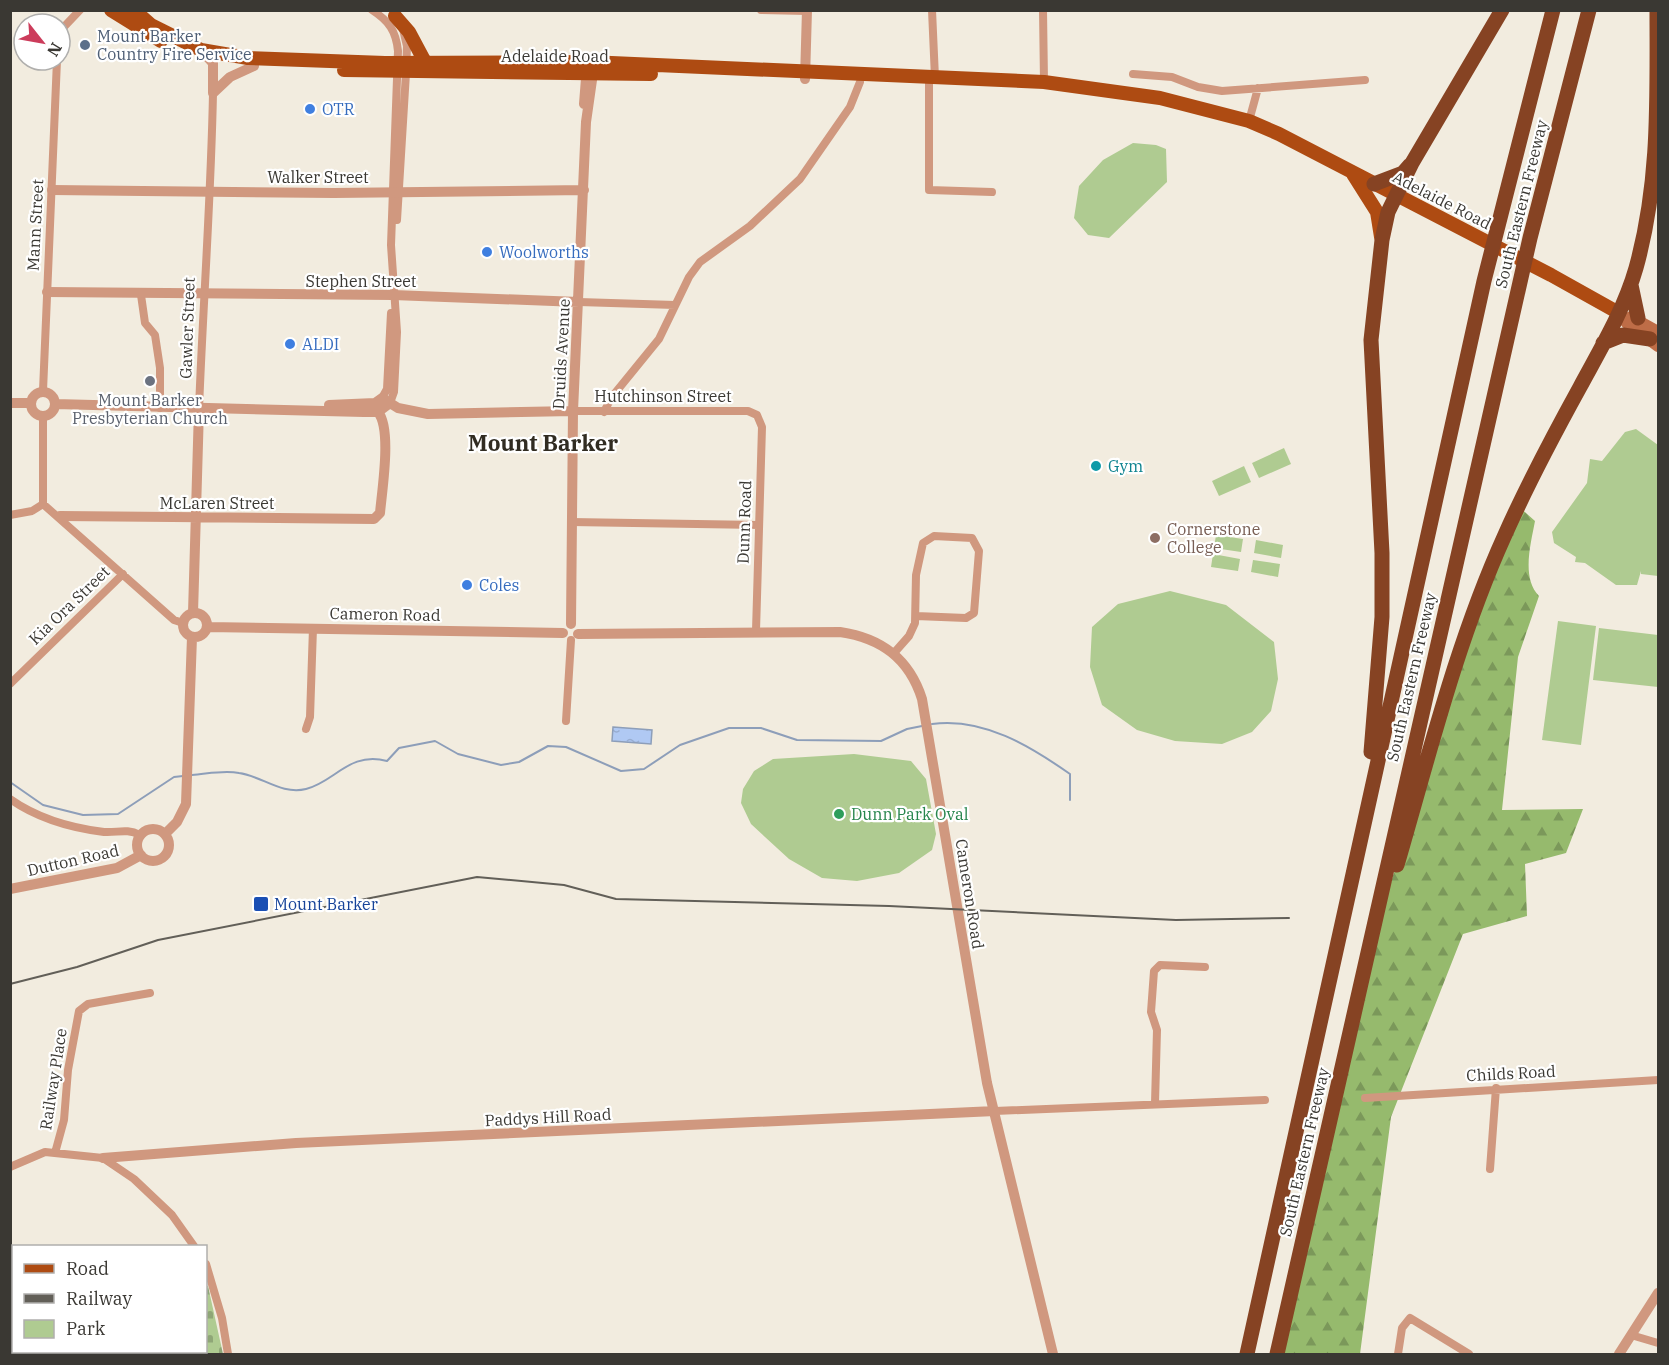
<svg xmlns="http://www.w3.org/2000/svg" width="1669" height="1365" viewBox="0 0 1669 1365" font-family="'IBM Plex Serif',serif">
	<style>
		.forest { fill: url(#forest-firs) }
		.cemetery { fill: url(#cemetery-stones) }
		.park { fill: #afcb91 }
		.water { fill: url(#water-ripples); stroke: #8d9eb9; stroke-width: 1.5 }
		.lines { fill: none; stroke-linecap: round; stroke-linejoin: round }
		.stream { stroke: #8d9eb9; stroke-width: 2 }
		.minor { stroke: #d0987f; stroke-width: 8 }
		.tertiary { stroke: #d0987f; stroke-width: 10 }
		.secondary { stroke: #be6d47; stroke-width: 12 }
		.primary { stroke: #ae4b12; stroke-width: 14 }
		.motorway { stroke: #864323; stroke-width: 15 }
		.rail { stroke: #625f58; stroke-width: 2 }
		.service-dot { fill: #5c6f8a; stroke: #fff; stroke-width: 2 }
		.shop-dot { fill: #3f7fe0; stroke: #fff; stroke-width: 2 }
		.worship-dot { fill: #6b7280; stroke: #fff; stroke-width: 2 }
		.culture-dot { fill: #0f9aa8; stroke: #fff; stroke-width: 2 }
		.education-dot { fill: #8d6e63; stroke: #fff; stroke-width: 2 }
		.leisure-dot { fill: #2e9e5b; stroke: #fff; stroke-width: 2 }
		.transit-dot { fill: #1a4fb4; stroke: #fff; stroke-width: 2 }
		.labels { text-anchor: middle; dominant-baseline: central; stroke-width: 4.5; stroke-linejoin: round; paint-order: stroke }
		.service-label { font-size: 16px; fill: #4e5e75; stroke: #fff; text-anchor: start }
		.street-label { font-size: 16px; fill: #3a3833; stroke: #fff }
		.shop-label { font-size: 16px; fill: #366cbe; stroke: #fff; text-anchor: start }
		.worship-label { font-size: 16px; fill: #5b616d; stroke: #fff }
		.culture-label { font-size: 16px; fill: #0d838f; stroke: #fff; text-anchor: start }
		.education-label { font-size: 16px; fill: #785e54; stroke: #fff; text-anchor: start }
		.leisure-label { font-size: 16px; fill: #27864d; stroke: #fff; text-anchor: start }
		.transit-label { font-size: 16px; fill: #164399; stroke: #fff; text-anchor: start }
		.district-label { font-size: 22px; font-weight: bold; fill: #312c22; stroke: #fff }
	</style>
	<defs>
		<pattern id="forest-firs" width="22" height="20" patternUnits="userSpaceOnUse" patternTransform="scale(1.5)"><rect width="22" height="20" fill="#96ba6d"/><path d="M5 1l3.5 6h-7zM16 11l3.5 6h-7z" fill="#7b985a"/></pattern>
		<pattern id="cemetery-stones" width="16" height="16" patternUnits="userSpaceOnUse" patternTransform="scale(1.5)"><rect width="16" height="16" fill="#afcb91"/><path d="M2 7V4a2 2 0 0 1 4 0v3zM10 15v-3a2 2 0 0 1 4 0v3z" fill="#8fa677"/></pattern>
		<pattern id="water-ripples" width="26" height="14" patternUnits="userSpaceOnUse" patternTransform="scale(1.5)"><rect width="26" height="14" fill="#b0c9f3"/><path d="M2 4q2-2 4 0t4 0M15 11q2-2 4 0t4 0" fill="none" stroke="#98add1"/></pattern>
	</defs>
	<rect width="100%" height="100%" fill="#f2ecdf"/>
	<path class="forest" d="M1518 506 1535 521C1531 543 1521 578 1539 596L1518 657 1502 810 1583 809 1566 853 1525 864 1527 916 1463 934 1391 1117 1360 1354H1277L1373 943 1445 700Z"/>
	<path class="cemetery" d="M206 1286H208L223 1354H51V1352H206Z"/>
	<path class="park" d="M1133 143 1156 145 1166 149 1167 182 1109 238 1088 235 1074 218 1079 186 1103 160Z
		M1636 429 1658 445V576L1641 574V571L1637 585H1616L1585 563 1575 562 1576 557 1554 543 1552 532 1587 483 1590 459 1602 461 1625 432Z
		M1284 448 1291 464 1259 478 1252 463Z
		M1244 466 1251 482 1219 496 1212 481Z
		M1216 535 1243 539 1241 552 1214 548Z
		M1256 540 1283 545 1281 558 1254 553Z
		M1213 554 1240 559 1238 571 1211 567Z
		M1253 560 1280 564 1278 577 1251 572Z
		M1170 591 1226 605 1274 642 1278 679 1271 711 1252 732 1222 744 1175 741 1137 730 1102 705 1090 667 1092 627 1118 604Z
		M1558 621 1596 626 1581 745 1542 740Z
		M1599 628 1658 635V687L1593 680Z
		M854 754 911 761 926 779 936 834 932 850 899 873 857 881 822 878 789 859 751 824 741 803 743 789 754 771 773 759Z"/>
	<path class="water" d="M613 727 652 730 651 744 612 741Z"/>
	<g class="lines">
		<path class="stream" d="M932 724C983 717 1030 746 1070 774V800
			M192 775C207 774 223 770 239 773 262 776 281 795 306 789 335 782 349 751 387 761L399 748 435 741 458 754 501 765 519 762 548 746 566 747 621 771 644 769 680 745 729 728H761L797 740 881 741 907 729 922 726
			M10 782 43 805 83 815 118 814 174 777 183 776"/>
		<path class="minor" d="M372 10C389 21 396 31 398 51L391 245 397 332 394 392 390 403
			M761 10 807 11
			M932 10 935 78
			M1043 10 1044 82
			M60 31 80 10
			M1133 74 1172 77 1198 87 1222 91 1365 80
			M929 77V190L992 192
			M1249 121 1258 88
			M397 220 406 73 407 46 403 29
			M141 295 145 323 155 335 160 368V408
			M579 302 675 305
			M43 391 57 60
			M382 398 387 389 391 313
			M199 409C203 304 211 199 213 93
			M573 411H748L757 415 762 427 756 631
			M604 412 611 398 659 339 689 277 700 262 750 226 800 179 850 107 860 82
			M43 416V504L174 620 183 623
			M10 515 32 511 43 504
			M571 522 759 525
			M894 653 909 636 915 623 916 575 923 543 934 536 972 538 979 551 974 613 966 618 916 616
			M10 684 123 574
			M566 721 571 640
			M306 729 310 717 313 628
			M10 799C37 818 71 828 104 832 118 833 126 828 140 835
			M1365 1098 1658 1080
			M1155 1103 1157 1030 1151 1012 1154 971 1160 965 1205 967
			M995 1111 1265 1100
			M55 1153 64 1120 68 1070 79 1011 88 1004 150 993
			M10 1167 45 1152 103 1158 134 1179 172 1215 194 1246
			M1490 1169 1496 1088
			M206 1264 222 1318 228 1354
			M1631 1335 1658 1343
			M1398 1354 1402 1328 1410 1318 1469 1354"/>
		<path class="tertiary" d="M201 50 213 63V93
			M805 79 807 10
			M213 93 230 77 254 66
			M584 104 587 66
			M52 190 334 193 584 190
			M47 292 393 295 579 302
			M31 404a12 12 0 1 1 24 0a12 12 0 1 1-24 0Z
			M10 403H31
			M55 404 364 412H378L390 403
			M329 405 375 403 382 398 398 408 428 414 573 411
			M60 516 374 519 380 513C382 490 392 429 378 412
			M183 625a12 12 0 1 1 24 0a12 12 0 1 1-24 0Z
			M193 613 199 409
			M571 624 573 411 586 122 593 73 591 68
			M207 627 563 633
			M578 634 840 632C881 638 909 658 922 699L987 1083 1053 1354
			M137 845a16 16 0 1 1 32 0a16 16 0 1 1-32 0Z
			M165 834 177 822 186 804 192 637
			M10 889 117 868 141 855
			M103 1158 296 1143 995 1111
			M1619 1354 1658 1293"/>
		<path class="secondary" d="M1619 313 1627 323 1658 346
			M1631 317 1658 332"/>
		<path class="primary" d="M111 10 161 41
			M134 10 151 25 201 50 248 58 385 63 589 62 1044 82 1160 98 1249 121 1279 134 1551 275 1619 313
			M395 16 409 32 425 62
			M344 70 651 74
			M1353 174 1377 212 1381 237"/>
		<path class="motorway" d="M1374 184 1403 173 1410 165
			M1631 285 1638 318
			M1603 343 1623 335 1650 339
			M1371 752 1382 617V553L1371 340 1382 240 1388 212 1412 163 1502 10
			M1397 865C1429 755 1457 641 1504 537 1527 485 1553 436 1580 387 1601 348 1624 310 1636 268 1660 182 1657 98 1657 10
			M1247 1354 1484 281 1553 10
			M1277 1354 1530 238 1589 10"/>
		<path class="rail" d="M10 984 77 967 158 940 477 877 564 885 616 899 889 906 1176 920 1289 918"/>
	</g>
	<circle class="service-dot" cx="85" cy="45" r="6"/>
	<g class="shop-dot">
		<circle cx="310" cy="109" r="6"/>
		<circle cx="487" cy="252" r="6"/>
		<circle cx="290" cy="344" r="6"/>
		<circle cx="467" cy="585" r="6"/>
	</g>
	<circle class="worship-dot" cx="150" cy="381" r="6"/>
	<circle class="culture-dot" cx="1096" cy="466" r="6"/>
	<circle class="education-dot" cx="1155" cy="538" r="6"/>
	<circle class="leisure-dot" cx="839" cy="814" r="6"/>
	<rect class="transit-dot" x="253" y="896" width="16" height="16" rx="3"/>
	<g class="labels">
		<g class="service-label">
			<text x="97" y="36">Mount Barker<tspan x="97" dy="18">Country Fire Service</tspan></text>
		</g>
		<g class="street-label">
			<text x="555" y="56">Adelaide Road</text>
			<text x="318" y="177">Walker Street</text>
			<text transform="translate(1442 200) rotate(27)">Adelaide Road</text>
			<text transform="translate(1521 204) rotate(-76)">South Eastern Freeway</text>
			<text transform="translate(35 225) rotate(-87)">Mann Street</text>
			<text x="361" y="281">Stephen Street</text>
			<text transform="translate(187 328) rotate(-88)">Gawler Street</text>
			<text transform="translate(561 354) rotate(-87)">Druids Avenue</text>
			<text x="663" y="396">Hutchinson Street</text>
			<text x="217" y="503">McLaren Street</text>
			<text transform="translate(744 522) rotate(-88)">Dunn Road</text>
			<text transform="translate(69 605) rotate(-44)">Kia Ora Street</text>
			<text transform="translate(385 614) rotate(1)">Cameron Road</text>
			<text transform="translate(1411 677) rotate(-77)">South Eastern Freeway</text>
			<text transform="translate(73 860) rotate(-13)">Dutton Road</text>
			<text transform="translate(970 894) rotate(81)">Cameron Road</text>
			<text transform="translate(1511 1073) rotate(-3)">Childs Road</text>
			<text transform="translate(53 1079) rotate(-81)">Railway Place</text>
			<text transform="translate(548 1117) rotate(-3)">Paddys Hill Road</text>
			<text transform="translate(1304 1152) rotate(-77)">South Eastern Freeway</text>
		</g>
		<g class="shop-label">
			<text x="322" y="109">OTR</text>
			<text x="499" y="252">Woolworths</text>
			<text x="302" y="344">ALDI</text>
			<text x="479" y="585">Coles</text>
		</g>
		<g class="worship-label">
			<text x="150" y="400">Mount Barker<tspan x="150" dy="18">Presbyterian Church</tspan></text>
		</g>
		<g class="culture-label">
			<text x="1108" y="466">Gym</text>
		</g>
		<g class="education-label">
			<text x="1167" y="529">Cornerstone<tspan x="1167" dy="18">College</tspan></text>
		</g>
		<g class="leisure-label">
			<text x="851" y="814">Dunn Park Oval</text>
		</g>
		<g class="transit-label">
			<text x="274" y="904">Mount Barker</text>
		</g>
		<g class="district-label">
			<text x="543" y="442">Mount Barker</text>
		</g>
	</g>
	<rect width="1669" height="1365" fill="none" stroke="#3a3833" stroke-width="24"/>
	<rect x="12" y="1245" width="195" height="108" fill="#ffffff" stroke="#b0afad" stroke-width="1.5"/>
	<rect x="24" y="1264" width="30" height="9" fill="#ae4b12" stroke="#b0afad" stroke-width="1.5"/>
	<text x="66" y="1275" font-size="18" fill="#3a3833">Road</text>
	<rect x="24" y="1294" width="30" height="9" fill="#625f58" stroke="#b0afad" stroke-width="1.5"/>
	<text x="66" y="1305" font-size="18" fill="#3a3833">Railway</text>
	<rect x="24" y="1320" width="30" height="18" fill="#afcb91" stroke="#b0afad" stroke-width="1.5"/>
	<text x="66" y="1335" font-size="18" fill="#3a3833">Park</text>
	<g transform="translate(42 42) rotate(121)"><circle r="28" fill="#ffffff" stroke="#b0afad" stroke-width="1.5"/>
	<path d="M0-4.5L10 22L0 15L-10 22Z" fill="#cc3c5b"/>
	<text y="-9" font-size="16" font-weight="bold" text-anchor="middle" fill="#3a3833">N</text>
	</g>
</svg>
